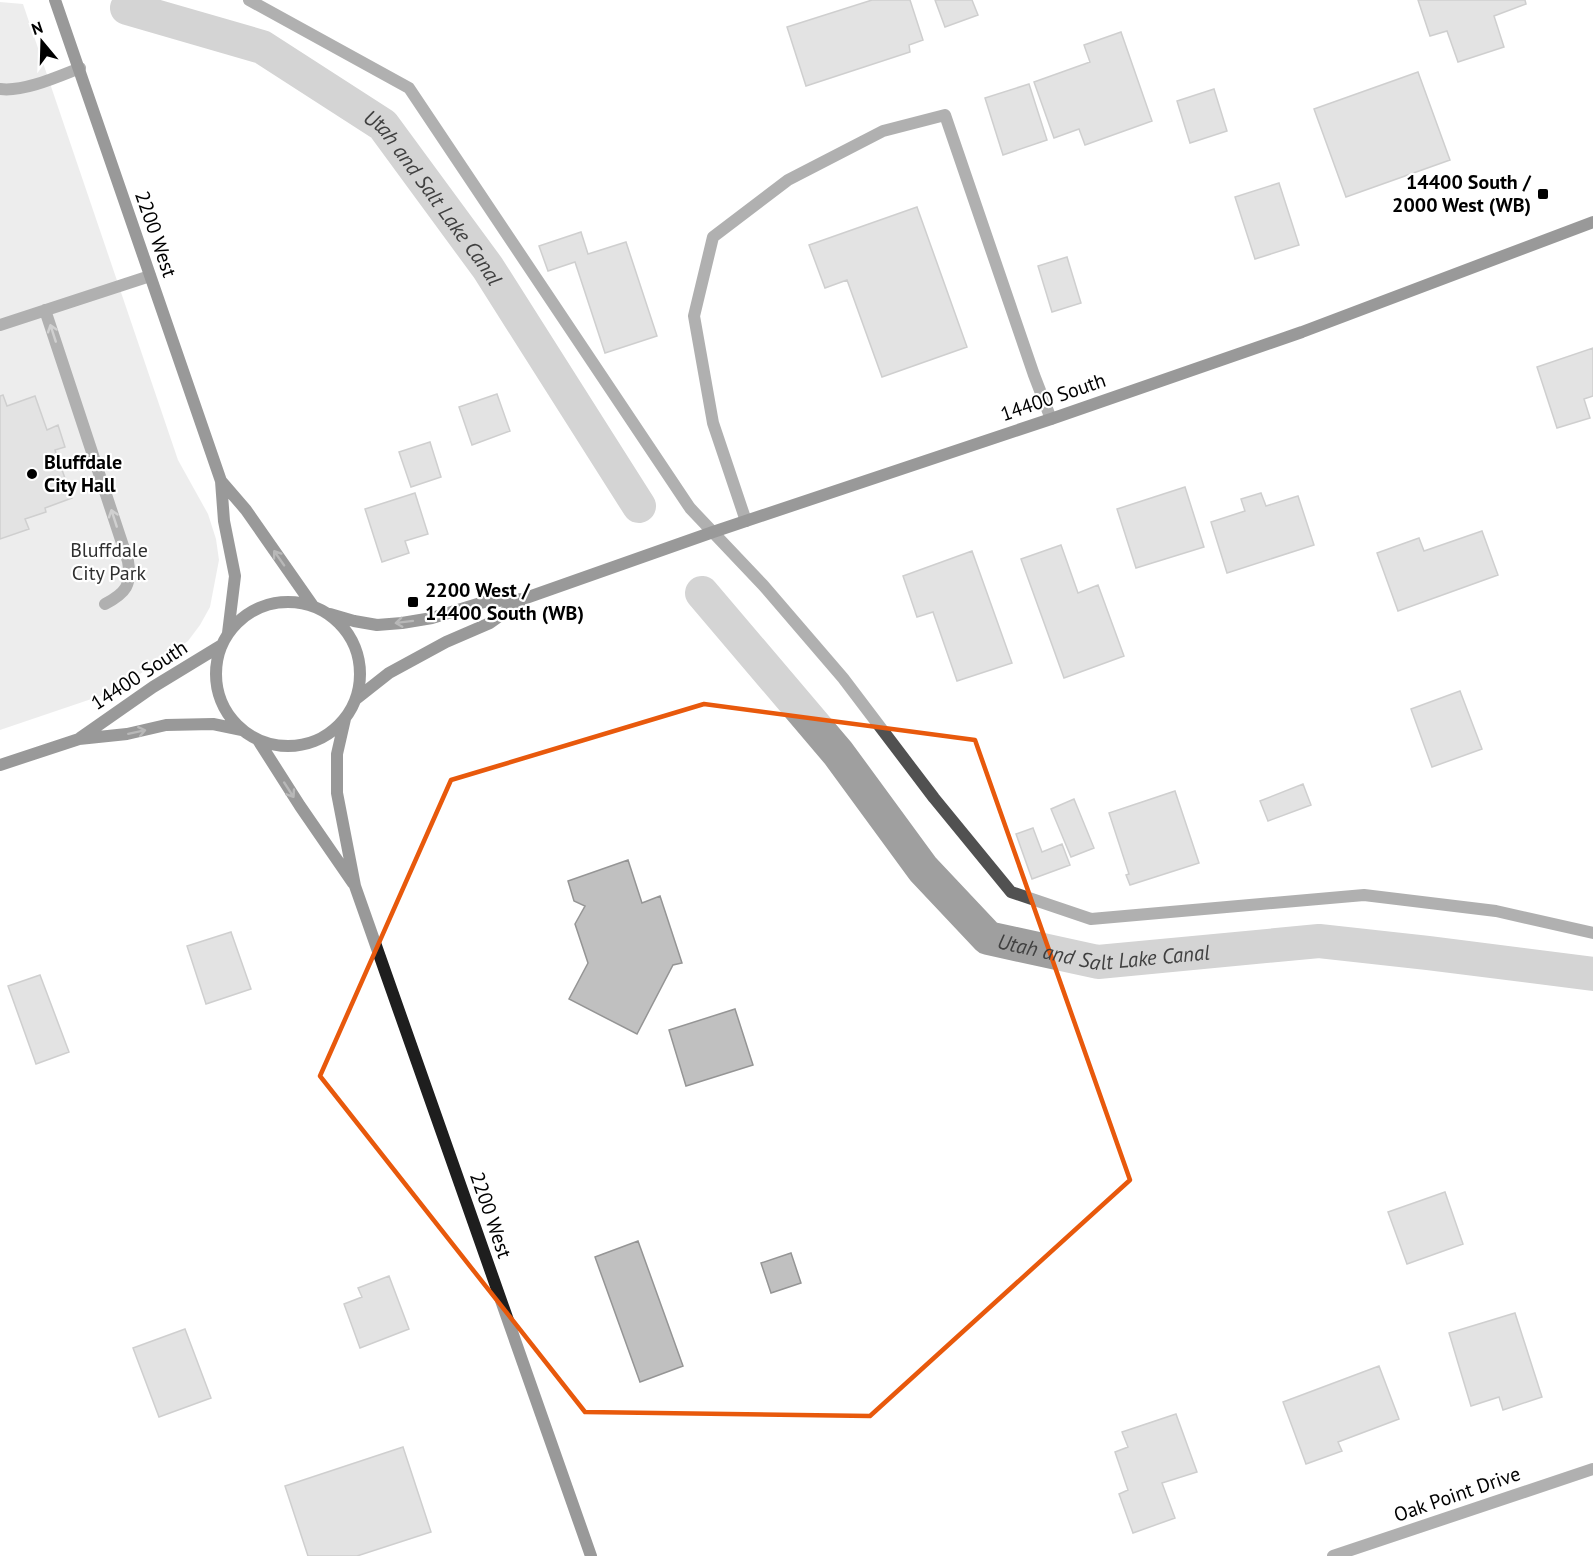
<svg xmlns="http://www.w3.org/2000/svg" width="1593" height="1556" viewBox="0 0 1593 1556" font-family="'PT Sans',sans-serif">
	<style>
		.green { fill: #d8d8d8 }
		.lines { fill: none; stroke-linecap: round; stroke-linejoin: round }
		.canal { stroke: #9f9f9f; stroke-width: 34 }
		.building { fill: #c0c0c0; stroke: #959595; stroke-width: 1.5 }
		.lane { stroke: #515151; stroke-width: 12 }
		.street { stroke: #515151; stroke-width: 12 }
		.secondary { stroke: #1e1e1e; stroke-width: 12 }
		.oneway { stroke: #979797 }
		.oneway2 { stroke: #626262 }
		.marked { fill: none; stroke: #e8590c; stroke-width: 4.5; stroke-linejoin: round }
		.poi-dot { fill: #000; stroke: #fff; stroke-width: 2 }
		.labels { text-anchor: middle; dominant-baseline: central; stroke-width: 4.5; stroke-linejoin: round; paint-order: stroke }
		.poi-label { font-size: 20px; font-weight: bold; fill: #000; stroke: #fff; text-anchor: start }
		.street-label { font-size: 20px; fill: #000; stroke: #fff }
		.park-label { font-size: 20px; fill: #2f2f2f; stroke: #fff }
		.water-label { font-size: 21px; font-style: italic; fill: #404040; stroke: #fff }
	</style>
	<rect width="100%" height="100%" fill="#fff"/>
	<path class="green" d="M0 2 23 4 178 460 208 514 216 539 219 560 210 607 200 625 188 641 115 691 0 730Z"/>
	<g class="lines">
		<g class="canal">
			<path id="s1" d="M127 8 262 47 383 125 488 268 639 506"/>
			<path id="s2" d="M702 593 838 753 923 869 988 938 1098 962 1319 941 1428 953 1593 974"/>
		</g>
	</g>
	<path class="building" d="M872 0H910L923 40 909 45 910 52 806 86 787 27Z
		M935 0H972L978 15 945 27Z
		M1418 0H1525L1526 4 1494 16 1504 47 1458 62 1447 31 1430 36Z
		M1121 32 1152 121 1085 145 1079 129 1054 138 1034 82 1090 62 1084 45Z
		M1418 72 1450 160 1346 197 1314 109Z
		M1029 84 1047 140 1003 155 985 98Z
		M1214 89 1227 131 1190 143 1177 101Z
		M1279 183 1299 245 1255 259 1235 197Z
		M917 207 967 347 882 377 847 280 825 288 809 245Z
		M581 232 588 254 626 242 657 336 605 353 575 262 548 271 539 246Z
		M1067 257 1081 303 1052 312 1038 266Z
		M1593 348V396L1584 399 1590 418 1557 428 1537 367Z
		M497 394 510 431 472 445 459 407Z
		M3 395 7 406 35 396 47 430 58 425 65 447 55 450 72 498 45 508 46 512 25 519 29 529 0 539V396Z
		M430 442 441 477 411 487 399 452Z
		M1185 487 1204 547 1136 568 1117 509Z
		M415 493 428 534 405 541 409 553 382 562 365 509Z
		M1261 493 1266 506 1298 496 1314 545 1227 573 1211 522 1245 511 1241 499Z
		M1482 531 1498 575 1398 611 1377 553 1419 538 1424 551Z
		M1061 545 1078 593 1098 585 1124 656 1064 678 1021 559Z
		M972 551 1012 663 957 681 933 612 917 617 903 576Z
		M1460 691 1482 749 1432 767 1411 709Z
		M1303 784 1311 805 1268 821 1260 801Z
		M1175 791 1199 863 1130 885 1126 875 1129 874 1109 813Z
		M1074 799 1094 848 1071 857 1051 809Z
		M1033 828 1042 852 1062 844 1070 865 1032 879 1016 834Z
		M628 860 642 903 660 896 682 963 673 965 637 1034 569 999 588 963 575 924 585 906 574 901 568 881Z
		M231 932 251 989 206 1004 187 946Z
		M40 975 69 1052 36 1064 8 986Z
		M735 1009 753 1065 686 1086 669 1030Z
		M1445 1192 1463 1244 1407 1264 1388 1212Z
		M638 1241 683 1366 640 1382 595 1257Z
		M791 1253 801 1283 771 1293 761 1263Z
		M389 1276 409 1329 360 1348 344 1304 362 1297 358 1288Z
		M1515 1313 1542 1397 1503 1410 1499 1397 1471 1406 1449 1333Z
		M185 1329 211 1398 159 1417 133 1348Z
		M1379 1366 1399 1419 1338 1442 1342 1451 1306 1464 1283 1402Z
		M1176 1414 1197 1472 1162 1483 1175 1518 1133 1533 1119 1494 1128 1490 1115 1452 1128 1447 1122 1432Z
		M403 1447 431 1532 357 1556H308L285 1486Z"/>
	<g class="lines">
		<path class="lane" d="M249 0 409 88 690 508 763 585 843 678 934 798 1011 892 1091 919 1364 895 1496 911 1593 933
			M0 89C24 92 57 77 80 68
			M45 310 128 561C132 585 126 593 105 604
			M0 325 150 276
			M746 521 713 423 694 316 713 237 788 180 883 131 945 115 1034 375 1051 419"/>
		<path class="street" d="M1333 1556 1593 1469"/>
		<path class="secondary" d="M55 0 221 481 224 521 235 576 228 633
			M221 481 246 510 313 606
			M216 674a72 72 0 1 1 144 0a72 72 0 1 1-144 0Z
			M330 614 354 621 377 625 402 623 432 618 484 602 523 599 713 532 1051 419 1302 332 1593 222
			M356 699 389 673 446 642 490 623 522 600
			M345 719 337 754V793L355 886 591 1556
			M80 738 153 687 222 645
			M258 740 300 806 353 883
			M0 765 79 739 127 734 166 725 213 724 242 730"/>
	</g>
	<defs><path id="oneway-shaft" d="M-6 0H5M1.5-3L5.5 0L1.5 3" fill="none" stroke-width="1.6" stroke-linecap="round" stroke-linejoin="round" transform="scale(1.5)"/></defs>
	<g class="oneway">
		<use href="#oneway-shaft" transform="translate(53 333) rotate(-108)"/>
		<use href="#oneway-shaft" transform="translate(114 518) rotate(-108)"/>
	</g>
	<g class="oneway2">
		<use href="#oneway-shaft" transform="translate(279 558) rotate(-125)"/>
		<use href="#oneway-shaft" transform="translate(404 622) rotate(173)"/>
		<use href="#oneway-shaft" transform="translate(137 732) rotate(-12)"/>
		<use href="#oneway-shaft" transform="translate(289 790) rotate(57)"/>
	</g>
	<path d="M0 0H1593V1556H0ZM704 704 975 740 1130 1180 870 1416 585 1412 320 1076 451 780Z" fill="#fff" fill-opacity=".55" fill-rule="evenodd"/>
	<path class="marked" d="M704 704 975 740 1130 1180 870 1416 585 1412 320 1076 451 780Z"/>
	<g class="poi-dot">
		<rect x="1537" y="188" width="12" height="12" rx="3"/>
		<circle cx="32" cy="474" r="6"/>
		<rect x="407" y="596" width="12" height="12" rx="3"/>
	</g>
	<g class="labels">
		<g class="poi-label">
			<text x="1531" y="182" text-anchor="end">14400 South /<tspan x="1531" dy="23">2000 West (WB)</tspan></text>
			<text x="44" y="462">Bluffdale<tspan x="44" dy="23">City Hall</tspan></text>
			<text x="425" y="590">2200 West /<tspan x="425" dy="23">14400 South (WB)</tspan></text>
		</g>
		<g class="street-label">
			<text transform="translate(156 234) rotate(71)">2200 West</text>
			<text transform="translate(1053 397) rotate(-19)">14400 South</text>
			<text transform="translate(139 675) rotate(-33)">14400 South</text>
			<text transform="translate(491 1215) rotate(71)">2200 West</text>
			<text transform="translate(1457 1494) rotate(-19)">Oak Point Drive</text>
		</g>
		<g class="park-label">
			<text x="109" y="550">Bluffdale<tspan x="109" dy="23">City Park</tspan></text>
		</g>
		<g class="water-label">
			<text stroke="none"><textPath href="#s1" startOffset="372">Utah and Salt Lake Canal</textPath></text>
			<text stroke="none"><textPath href="#s2" startOffset="566">Utah and Salt Lake Canal</textPath></text>
		</g>
	</g>
	<g transform="translate(42 42) rotate(341)" stroke="#ffffff" stroke-width="4.5" paint-order="stroke">
	<path d="M0-4.5L10 22L0 15L-10 22Z" fill="#000000"/>
	<text y="-9" font-size="16" font-weight="bold" text-anchor="middle" fill="#000000">N</text>
	</g>
</svg>
